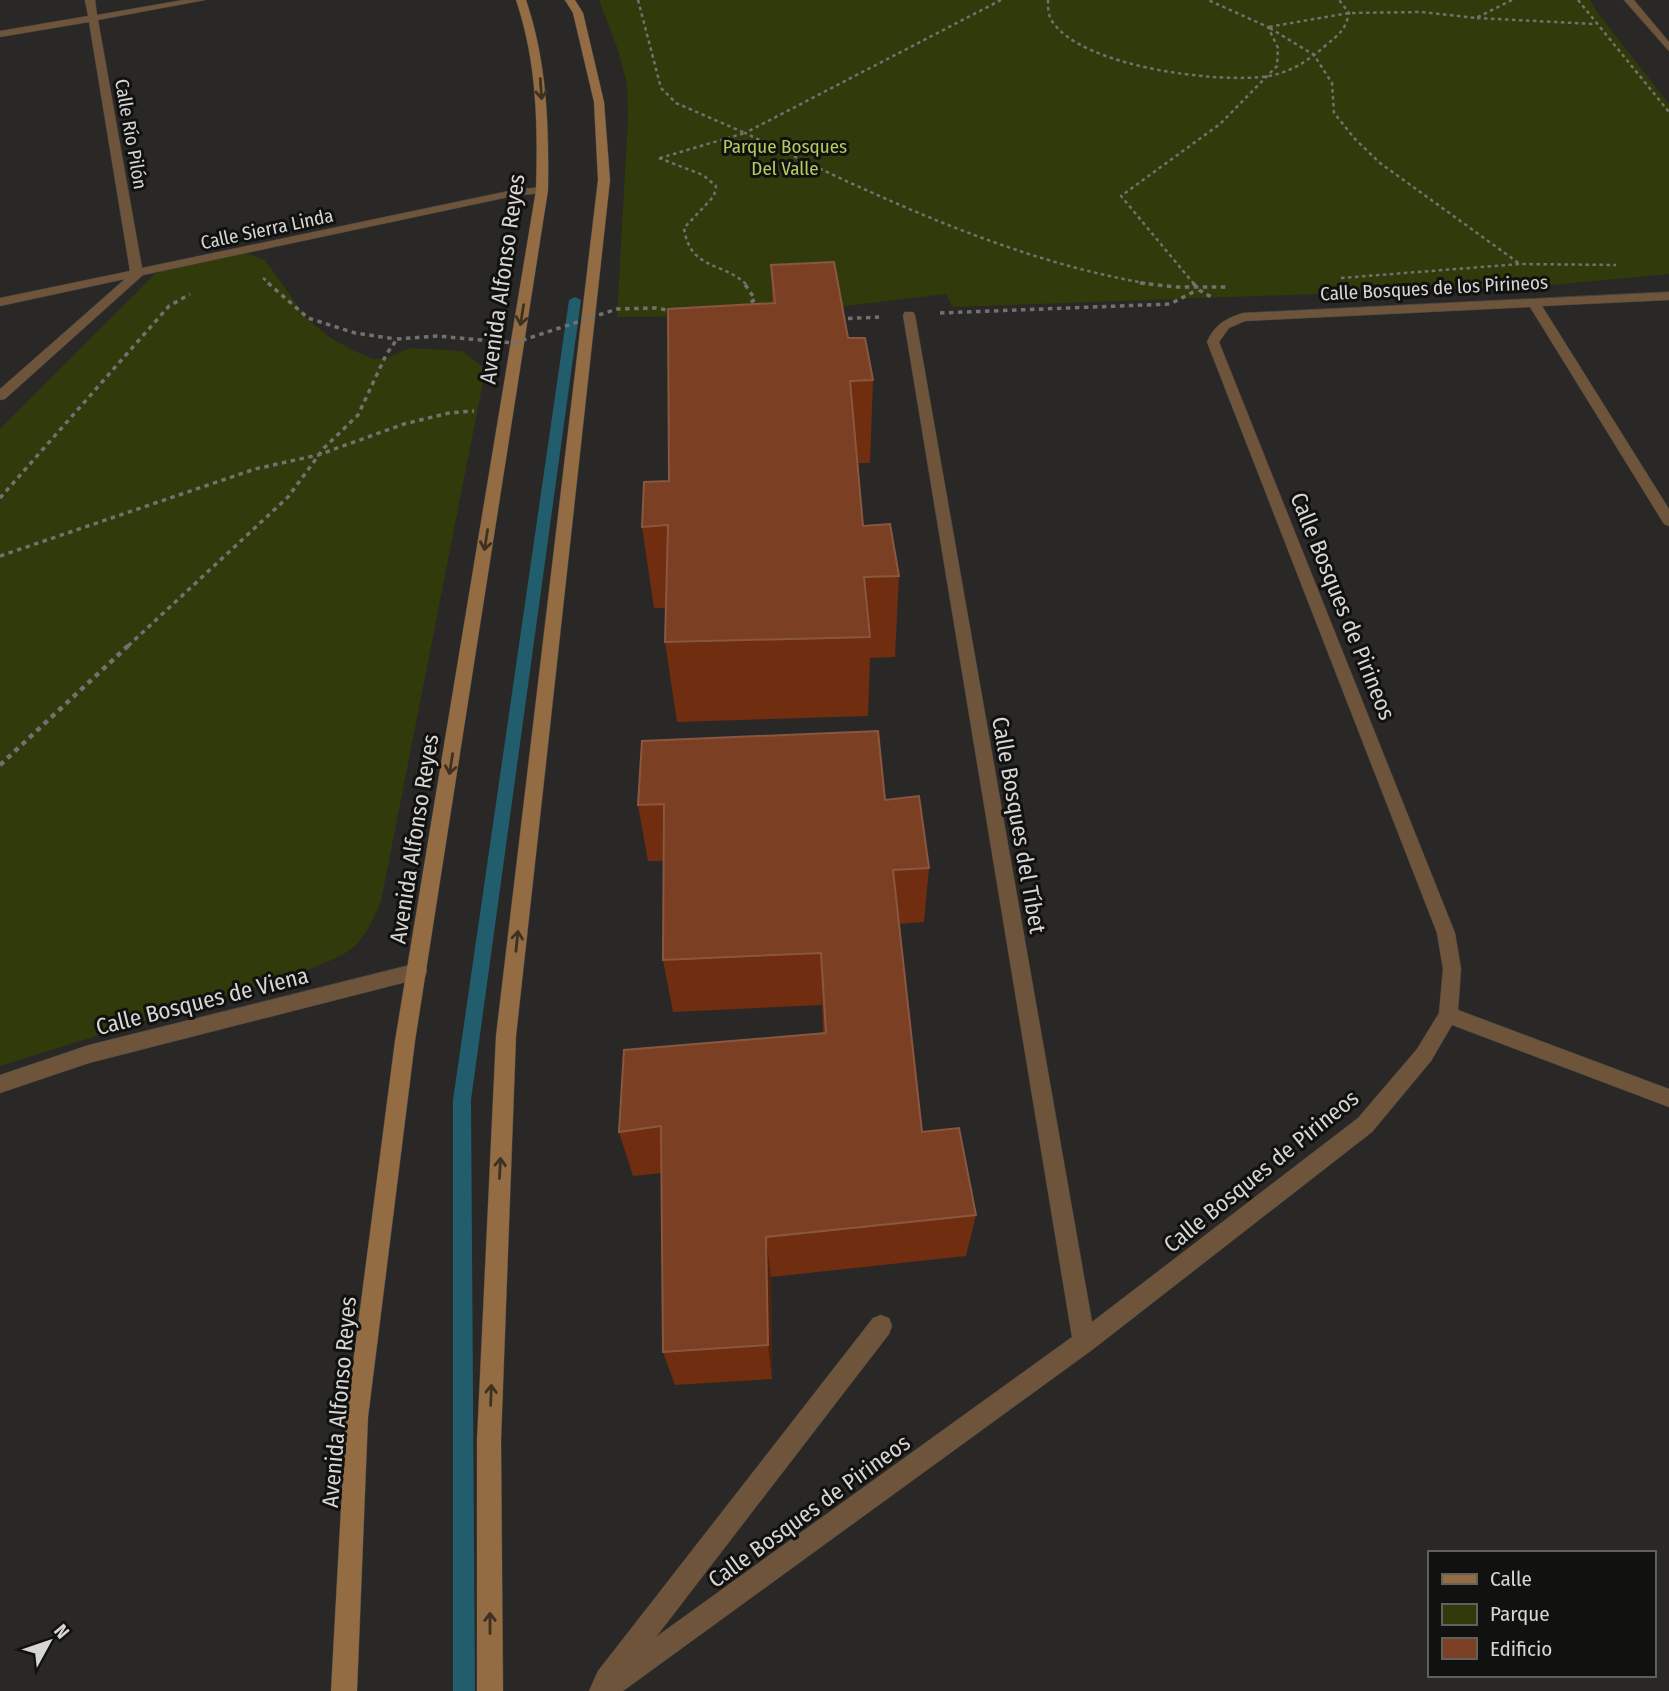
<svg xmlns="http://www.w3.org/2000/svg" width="1669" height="1691" viewBox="0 0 1669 1691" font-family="'Fira Sans Condensed',sans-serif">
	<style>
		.green { fill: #313a0a }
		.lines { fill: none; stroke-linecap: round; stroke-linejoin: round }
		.stream { fill: #225d6e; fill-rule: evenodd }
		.minor-casing { stroke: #454442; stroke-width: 1 }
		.tertiary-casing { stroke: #454442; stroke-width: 1 }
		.secondary-casing { stroke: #454442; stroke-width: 1 }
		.path-far2 { stroke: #72716f; stroke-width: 2.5; stroke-dasharray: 3.5 3.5; stroke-linecap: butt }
		.path-far1 { stroke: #72716f; stroke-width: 3.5; stroke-dasharray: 4.5 4.5; stroke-linecap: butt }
		.path { stroke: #72716f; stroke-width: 4.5; stroke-dasharray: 5 5; stroke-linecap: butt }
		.minor { fill: #6d543b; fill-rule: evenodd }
		.tertiary { fill: #6d543b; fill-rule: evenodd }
		.secondary { fill: #936c44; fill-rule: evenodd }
		.path-bridge { stroke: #72716f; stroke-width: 3.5; stroke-dasharray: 4.5 4.5; stroke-linecap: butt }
		.wall { fill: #702d0f }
		.shaded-wall { fill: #4f230f }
		.building { fill: #7b3f24; stroke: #895740; stroke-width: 2 }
		.oneway { stroke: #3e3122 }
		.labels { text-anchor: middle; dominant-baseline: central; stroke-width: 6; stroke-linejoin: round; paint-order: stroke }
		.far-street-label { font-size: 19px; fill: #d7d6d5; stroke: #111110 }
		.far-park-label { font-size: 19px; fill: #b3cb5c; stroke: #111110 }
		.street-label { font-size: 23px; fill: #d7d6d5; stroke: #111110 }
	</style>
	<rect width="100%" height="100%" fill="#292826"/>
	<path class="green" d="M599 0H1590L1597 12 1669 104V274L1540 286 953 307 946 294 761 316 617 317 628 119 627 84 618 50Z
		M241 251 265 260 307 319 332 339 355 351 373 359 386 358 410 348 462 351 483 367V382L381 901C360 951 354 951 305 971L0 1066V429L155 274 178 263Z"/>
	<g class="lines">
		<path class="stream" d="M575 297 581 300 471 1100 475 1691H453V1100L569 300Z"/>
		<g class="minor-casing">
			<path id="minor" d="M85 0H95L97 15 183 0H205L98 20 142 268 513 190 542 187 548 190 542 193 513 196 143 275 5 399 0 400V389L125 279 0 306V298L130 271 89 22 0 37V31L88 16Z
				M1669 292V300L1542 306 1669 509V526L1664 524 1530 307 1245 321 1229 328 1219 342 1455 933 1461 969 1458 1010 1669 1089V1107L1452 1025 1431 1061 1372 1132 1092 1350 623 1691H589L598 1671 873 1318 881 1315 889 1318 892 1326 889 1334 656 1637 1072 1337 903 315 905 312H913L915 315 1092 1322 1358 1118 1417 1049 1439 1013 1443 969 1437 933 1207 342C1214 325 1226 318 1243 313Z
				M418 963 425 965 427 971 425 977 418 979 89 1063 0 1093V1075L89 1045Z"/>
		</g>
		<g class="tertiary-casing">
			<path id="tertiary" d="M1624 0H1634L1669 42V51Z"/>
		</g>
		<g class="secondary-casing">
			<path id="secondary" d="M516 0H526C547 62 549 125 548 190L415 1041 368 1417 357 1691H331L346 1417 395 1041 536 190C538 125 537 62 516 0Z
				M565 0H575L583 13 604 102 610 180 516 1036 501 1440 503 1691H477V1440L496 1036 598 180 594 102 573 13Z"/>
		</g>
		<path class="path-far2" d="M638 0 661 88 676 103 745 133 660 158
			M1001 0 745 133C874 195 1008 260 1150 284
			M1048 0C1048 7 1048 15 1052 21 1081 67 1219 84 1269 76 1291 72 1308 61 1325 46 1339 34 1345 31 1349 13L1339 0
			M1512 0 1476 18 1422 12 1349 13 1268 27 1314 55 1332 83 1334 113 1355 139 1380 163 1520 264
			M1578 0 1669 112
			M1477 18 1594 24
			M659 158 703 175 716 186 714 196 684 228C690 270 721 261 746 284
			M263 278 270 284
			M1341 278 1520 264 1616 265
			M1194 284 1121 196 1220 124 1277 66 1278 48 1268 27 1208 0"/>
		<path class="path-far1" d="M268 283 308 318 355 333 396 339
			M1140 283 1176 287H1228
			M1193 283 1199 290 1213 298
			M744 308 755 299 744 283
			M940 313 1170 304 1197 290
			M839 319 879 317
			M0 498 169 306 190 294
			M0 556 255 469 318 455 404 424 449 413 474 411
			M128 646 288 497 324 448 358 415 386 355 397 339"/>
		<path class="path" d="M0 765 130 644"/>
		<use href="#minor" class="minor"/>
		<use href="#tertiary" class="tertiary"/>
		<use href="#secondary" class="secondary"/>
		<path class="path-bridge" d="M397 339 437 336 514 343 617 309 656 308 673 311"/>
	</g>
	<path class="wall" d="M771 265 848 338 873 380 870 463H858L863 526 899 576 895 657 870 658 868 716 677 722 665 642 666 608H654L642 527 772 303Z
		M885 800 929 868 924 922 899 924 922 1132 976 1215 966 1256 771 1277 772 1379 675 1385 663 1352 661 1173 633 1176 619 1132 823 1033 822 1005 673 1012 663 960 664 861H648L638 805Z"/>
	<path class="shaded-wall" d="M766 1237 771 1277 772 1379 768 1345Z"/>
	<path class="building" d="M834 262 848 338H865L873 380 850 381 863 526 890 524 899 576 864 577 870 637 665 642 668 525 642 527 644 482 669 481 668 309 775 303 771 265Z
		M878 731 885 800 919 796 929 868 893 870 922 1132 959 1128 976 1215 766 1237 768 1345 663 1352 661 1126 619 1132 624 1050 826 1033 821 953 663 960 664 804 638 805 642 741Z"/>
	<defs><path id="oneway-shaft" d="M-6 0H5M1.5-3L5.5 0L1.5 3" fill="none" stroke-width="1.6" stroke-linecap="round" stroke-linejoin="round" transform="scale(1.75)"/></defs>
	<g class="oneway">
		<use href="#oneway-shaft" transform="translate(541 89) rotate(86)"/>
		<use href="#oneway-shaft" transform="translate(522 315) rotate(99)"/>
		<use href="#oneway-shaft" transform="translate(486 540) rotate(99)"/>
		<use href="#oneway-shaft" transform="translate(451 764) rotate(99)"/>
		<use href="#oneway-shaft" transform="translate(517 941) rotate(-84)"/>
		<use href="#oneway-shaft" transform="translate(500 1168) rotate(-87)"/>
		<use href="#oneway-shaft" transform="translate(491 1395) rotate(-88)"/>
		<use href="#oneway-shaft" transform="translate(490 1623) rotate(-90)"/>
	</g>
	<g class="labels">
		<g class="far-street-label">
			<text transform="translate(131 134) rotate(80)">Calle Río Pilón</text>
			<text transform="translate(267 229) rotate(-12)">Calle Sierra Linda</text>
			<text transform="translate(1434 288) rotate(-3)">Calle Bosques de los Pirineos</text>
		</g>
		<g class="far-park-label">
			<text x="785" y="146">Parque Bosques<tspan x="785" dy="22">Del Valle</tspan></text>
		</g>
		<g class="street-label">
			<text transform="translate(502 279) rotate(-82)">Avenida Alfonso Reyes</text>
			<text transform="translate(1343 606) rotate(68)">Calle Bosques de Pirineos</text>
			<text transform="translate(1019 825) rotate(80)">Calle Bosques del Tíbet</text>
			<text transform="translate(414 839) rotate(-81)">Avenida Alfonso Reyes</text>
			<text transform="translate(202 1001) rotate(-14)">Calle Bosques de Viena</text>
			<text transform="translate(1261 1171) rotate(-39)">Calle Bosques de Pirineos</text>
			<text transform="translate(339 1402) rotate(-85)">Avenida Alfonso Reyes</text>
			<text transform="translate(809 1511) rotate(-36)">Calle Bosques de Pirineos</text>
		</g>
	</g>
	<rect x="1428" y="1551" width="228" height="126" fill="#111110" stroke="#60605f" stroke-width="2"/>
	<rect x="1442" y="1574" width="35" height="10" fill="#936c44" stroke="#60605f" stroke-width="2"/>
	<text x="1490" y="1586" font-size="21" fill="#d7d6d5">Calle</text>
	<rect x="1442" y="1604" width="35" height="21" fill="#313a0a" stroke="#60605f" stroke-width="2"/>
	<text x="1490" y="1621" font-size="21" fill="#d7d6d5">Parque</text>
	<rect x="1442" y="1638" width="35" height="21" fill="#7b3f24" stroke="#60605f" stroke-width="2"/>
	<text x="1490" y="1656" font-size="21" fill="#d7d6d5">Edificio</text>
	<g transform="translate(49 1642) rotate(50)" stroke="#111110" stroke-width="5" paint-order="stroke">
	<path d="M0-5L12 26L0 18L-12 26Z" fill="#d7d6d5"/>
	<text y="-10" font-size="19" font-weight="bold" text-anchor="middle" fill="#d7d6d5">N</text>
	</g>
</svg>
